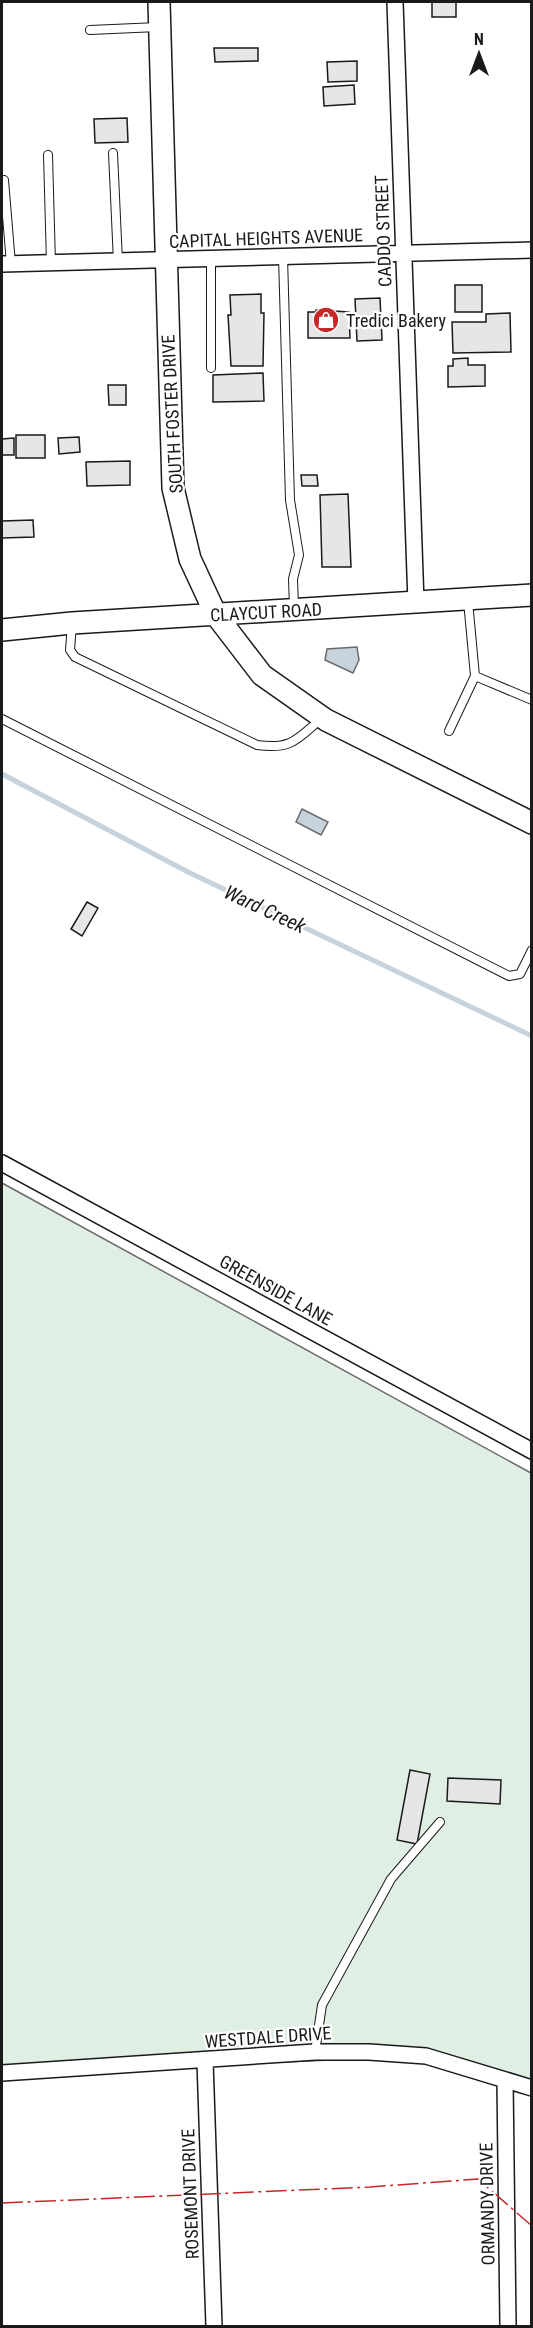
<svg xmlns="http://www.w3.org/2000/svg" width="533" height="2328" viewBox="0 0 533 2328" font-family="'Roboto Condensed',sans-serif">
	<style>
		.green { fill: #e0efe3; stroke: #6a6a6a; stroke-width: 1.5 }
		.water { fill: #c6d2dc; stroke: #6a6a6a; stroke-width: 1.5 }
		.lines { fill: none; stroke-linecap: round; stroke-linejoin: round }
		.stream { stroke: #c6d2dc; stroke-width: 5 }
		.building { fill: #e6e6e6; stroke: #1a1a1a; stroke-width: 1.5 }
		.lane-casing { stroke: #1a1a1a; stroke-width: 10 }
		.street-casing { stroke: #1a1a1a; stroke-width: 18 }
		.secondary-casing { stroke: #1a1a1a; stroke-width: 24 }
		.lane { stroke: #fff; stroke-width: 8 }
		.street { stroke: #fff; stroke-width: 15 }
		.secondary { stroke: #fff; stroke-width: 21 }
		.power { stroke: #c62828; stroke-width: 1.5; stroke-dasharray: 21 4.5 3 4.5; stroke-linecap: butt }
		.labels { text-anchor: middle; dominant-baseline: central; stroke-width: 4.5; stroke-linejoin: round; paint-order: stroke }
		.street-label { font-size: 18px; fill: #1a1a1a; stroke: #fff }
		.poi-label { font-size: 18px; fill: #1a1a1a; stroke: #fff; text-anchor: start }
		.water-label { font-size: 20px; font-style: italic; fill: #1a1a1a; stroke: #fff }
	</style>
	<rect width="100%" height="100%" fill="#fff"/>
	<path class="green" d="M2 1183 531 1473 532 2088 426 2056 2 2074Z"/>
	<path class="water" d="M357 647 359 660 353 673 325 660 327 649Z
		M302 809 328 822 321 835 296 822Z"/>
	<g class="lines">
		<path class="stream" d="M2 774 188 872 532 1036"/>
	</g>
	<path class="building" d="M432 2H456V17H432Z
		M214 48H258V61L215 62Z
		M357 61V81L328 82 327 62Z
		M354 85 355 104 324 106 323 87Z
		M127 118 128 142 95 143 94 119Z
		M455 285H482V312H455Z
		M261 294V313H264L263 366H231L228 315H231L230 295Z
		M380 298 382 340 357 341 355 299Z
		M316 310 349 312 350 338H308V312H316Z
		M510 313 511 352 453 353 452 322H486V314Z
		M468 358V365H485V386L448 387V366H453V359Z
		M263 373 264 401 213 402V375Z
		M108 385H126V405H109Z
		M16 435H45V458H16Z
		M79 437 80 452 59 454 58 438Z
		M14 438V455H2V439Z
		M130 461V485L87 486 86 462Z
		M301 475H317L318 486H302Z
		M348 494 351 567H322L320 495Z
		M33 520 34 537 2 538V521Z
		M87 902 98 908 82 936 71 929Z
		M410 1770 430 1774 417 1844 397 1840Z
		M448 1778 501 1780 500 1804 447 1801Z"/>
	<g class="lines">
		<g class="lane-casing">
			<path id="lane" d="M90 30 158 27
				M113 153 118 262
				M48 155 51 263
				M4 180 11 264
				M283 257 290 500 299 555 293 579 294 608
				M211 368V259
				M72 624 70 650 75 657 257 745C292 750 297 739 322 718
				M475 676 532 700
				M2 719 509 976 520 974 532 950
				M449 731 475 676 468 601
				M315 2052 322 2005 391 1879 440 1822"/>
		</g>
		<g class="street-casing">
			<path id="street" d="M395 2 416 603
				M2 264 532 250
				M2 1163 532 1451
				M205 2061 214 2326
				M2 2073 315 2052H369L426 2056 532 2088
				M505 2080 508 2326"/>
		</g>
		<g class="secondary-casing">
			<path id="secondary" d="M159 2 173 488 190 559 216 615 262 675 326 720 532 823
				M2 630 72 623 532 595"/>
		</g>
		<use href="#lane" class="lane"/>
		<use href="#street" class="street"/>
		<use href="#secondary" class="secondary"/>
		<path class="power" d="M2 2203 370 2187 478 2179 532 2226"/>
	</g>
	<defs>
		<g id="shop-disc" transform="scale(1.35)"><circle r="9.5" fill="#c62828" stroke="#fff"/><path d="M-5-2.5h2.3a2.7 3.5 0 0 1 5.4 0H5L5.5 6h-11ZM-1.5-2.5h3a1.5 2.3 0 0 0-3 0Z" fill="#fff"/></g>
	</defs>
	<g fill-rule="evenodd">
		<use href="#shop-disc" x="326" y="320"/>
	</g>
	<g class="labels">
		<g class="street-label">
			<text transform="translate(383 231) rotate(-92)">CADDO STREET</text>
			<text transform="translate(266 238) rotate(-2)">CAPITAL HEIGHTS AVENUE</text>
			<text transform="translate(172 414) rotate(-93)">SOUTH FOSTER DRIVE</text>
			<text transform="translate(266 612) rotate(-3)">CLAYCUT ROAD</text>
			<text transform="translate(276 1290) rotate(29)">GREENSIDE LANE</text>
			<text transform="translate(268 2037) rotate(-4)">WESTDALE DRIVE</text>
			<text transform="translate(190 2194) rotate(-92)">ROSEMONT DRIVE</text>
			<text transform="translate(487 2204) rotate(-91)">ORMANDY DRIVE</text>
		</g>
		<g class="poi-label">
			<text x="346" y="320">Tredici Bakery</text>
		</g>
		<g class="water-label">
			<text transform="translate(265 909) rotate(25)">Ward Creek</text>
		</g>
	</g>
	<rect width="533" height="2328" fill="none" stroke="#1a1a1a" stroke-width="6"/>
	<g transform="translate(479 54)" stroke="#ffffff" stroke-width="4.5" paint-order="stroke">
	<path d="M0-4.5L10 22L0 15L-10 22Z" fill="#1a1a1a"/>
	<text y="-9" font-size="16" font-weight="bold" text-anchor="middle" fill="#1a1a1a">N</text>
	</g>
</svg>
